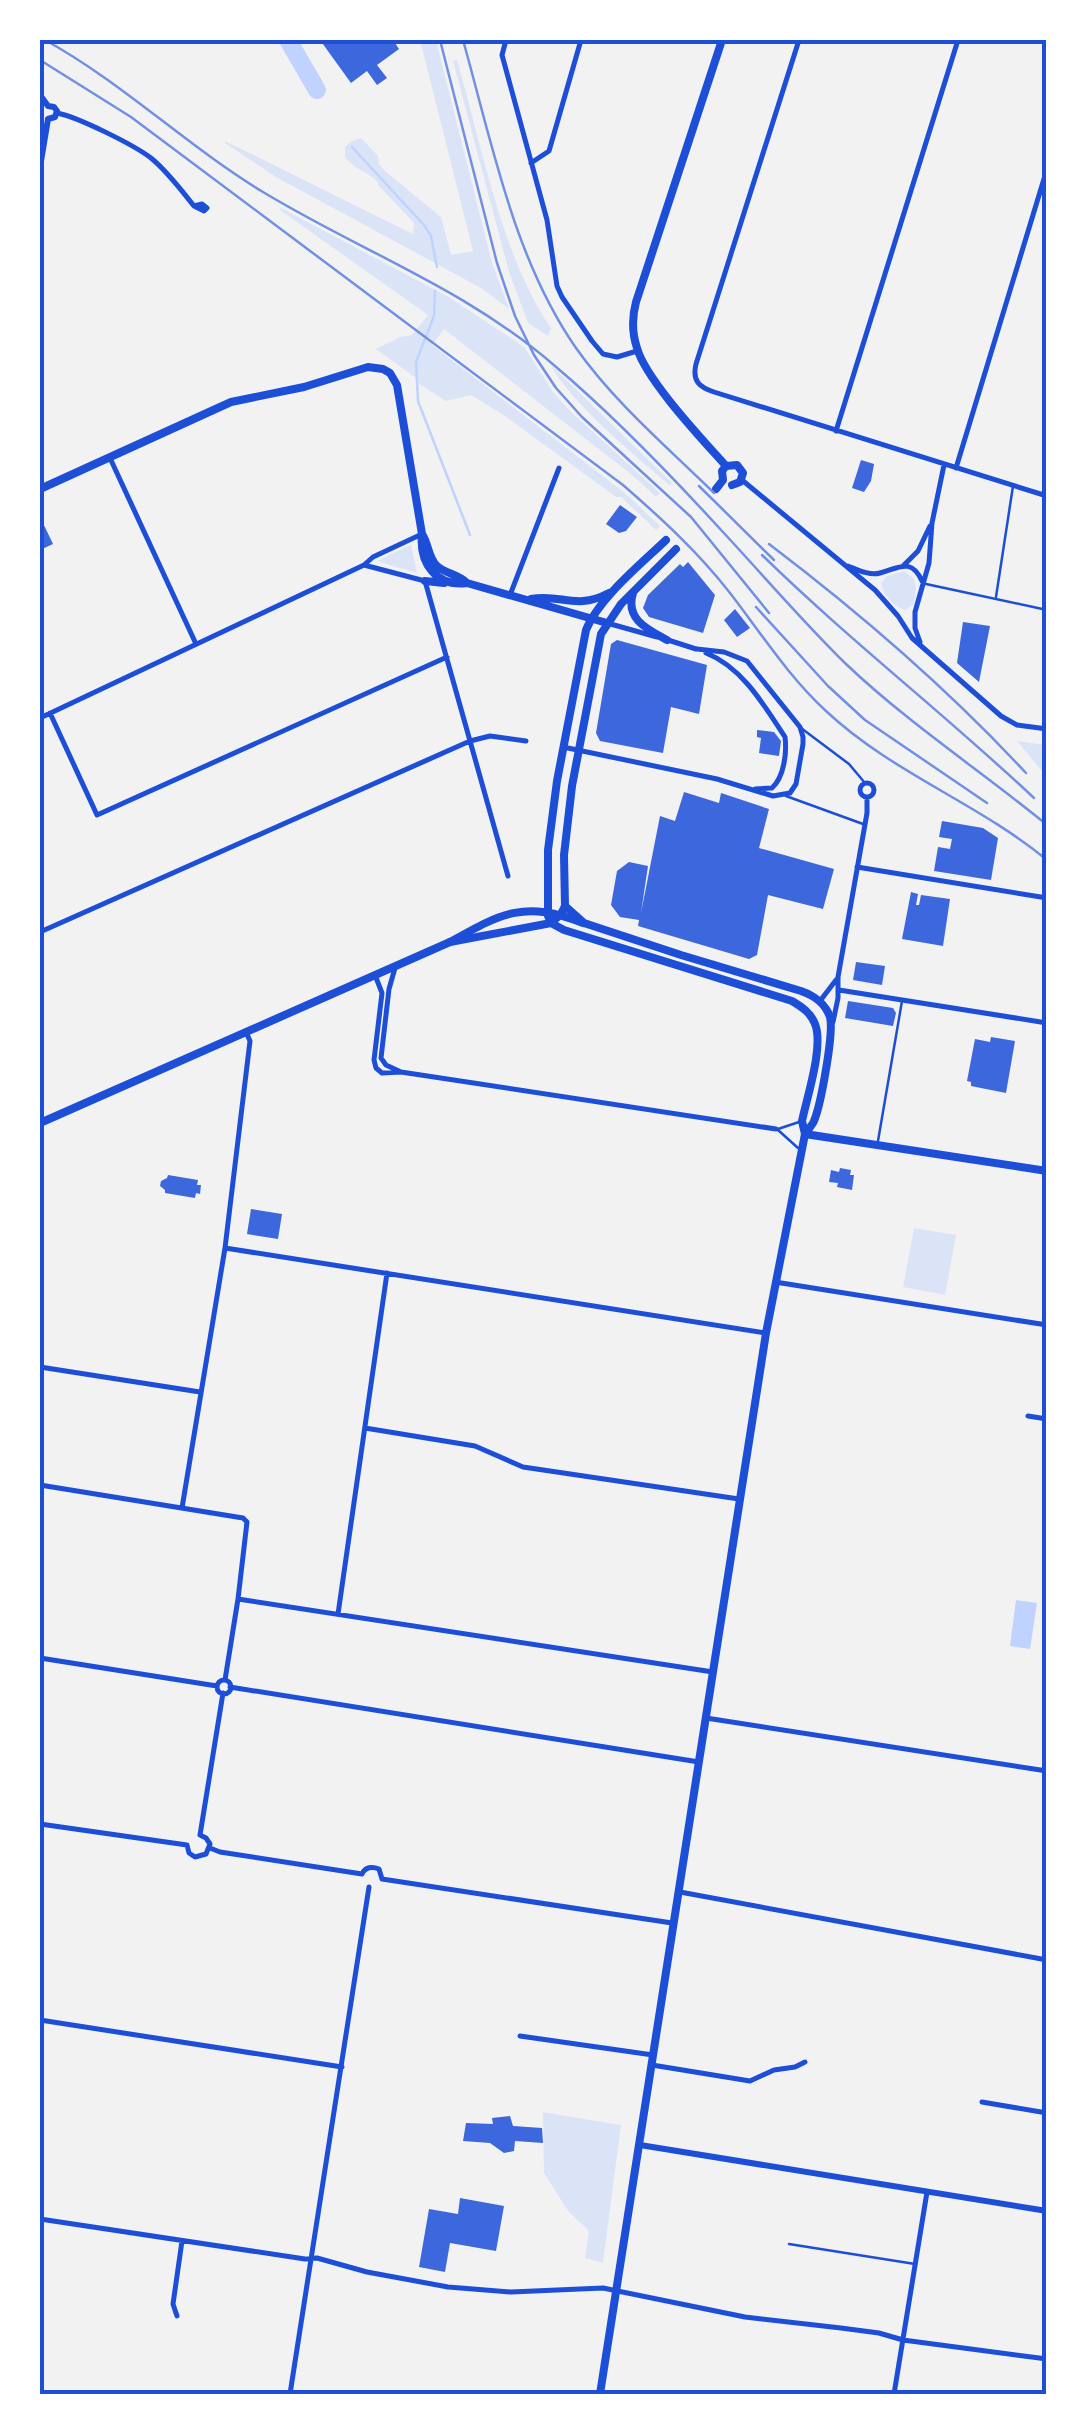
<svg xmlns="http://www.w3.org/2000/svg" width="1087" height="2434" viewBox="0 0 1087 2434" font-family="'Crimson Pro',serif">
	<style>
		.green { fill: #dbe4f7 }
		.water { fill: #bfd3fe }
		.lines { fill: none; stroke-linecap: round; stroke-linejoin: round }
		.stream { stroke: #bfd3fe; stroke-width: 2.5 }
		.river { stroke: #bfd3fe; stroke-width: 18 }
		.building { fill: #3d67dc }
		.service { stroke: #1d4ed8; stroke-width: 2.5 }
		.minor { stroke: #1d4ed8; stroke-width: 5 }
		.tertiary { stroke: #1d4ed8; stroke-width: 6 }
		.secondary { stroke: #1d4ed8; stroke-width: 8 }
		.primary { stroke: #1d4ed8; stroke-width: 8 }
		.rail { stroke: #7290e2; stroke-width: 2.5 }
		.neatline { fill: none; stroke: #1d4ed8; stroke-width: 4 }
	</style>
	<rect width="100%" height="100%" fill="#f2f2f2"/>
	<path class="green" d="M420 40H436L492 263 509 309 481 288 276 177 225 143V141L413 234 414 223 378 185V182C366 170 356 171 345 157V147L352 141 361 138 378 156 379 164 385 171 441 217 451 255 473 251Z
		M457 60C481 142 502 258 551 328L548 336 528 323 509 272 453 61Z
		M281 208 447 296 517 342 525 348 553 392 570 411 660 493 656 497 631 474 444 329 432 345 625 493 660 526 656 530 621 497H616L502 414 471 395 446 401 419 384 416 378 376 349 400 337 412 335 428 315 280 210Z
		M551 365 672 483 670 485C637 458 569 401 551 365Z
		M411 545 417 573 377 561Z
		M904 571 914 579 916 588 914 604 905 610C893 606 883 595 881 583L887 576Z
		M1017 741 1047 745V777Z
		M914 1228 956 1235 945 1295 903 1287Z
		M543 2112 621 2125 603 2263 585 2258 589 2231 568 2211 544 2173Z"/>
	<path class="water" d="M1016 1600 1037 1603 1030 1649 1010 1646Z"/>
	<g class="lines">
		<path class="stream" d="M352 147 424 225 431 236 437 267
			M435 291 434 316 416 362 418 401 470 535"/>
		<path class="river" d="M288 40 317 90"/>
	</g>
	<path class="building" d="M320 40H393L399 49 377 65 387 78 377 85 367 71 351 83Z
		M861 460 874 464 871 481 864 492 852 488Z
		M620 505 637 517 626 531 619 533 606 524Z
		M43 523 53 544 40 550V525Z
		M688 562 715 595 703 633 649 617 643 608 648 595 680 564 683 567Z
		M735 609 750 628 737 637 724 620Z
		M963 622 990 626 979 682 957 663Z
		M617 640 707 665 699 714 671 707 663 753 600 741 596 733 611 644Z
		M757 730 774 732 781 741 779 756 759 753 761 738 757 737Z
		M684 792 719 803 721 793 769 809 759 848 834 869 823 909 768 895 757 955 749 959 638 926 639 920 620 917 611 905 617 871 629 862 648 866 641 913 660 816 675 821Z
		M942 821 983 828 998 838 991 880 934 871 938 847 950 849 952 839 939 837Z
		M911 892 918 894 916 905H919L921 895 950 899 943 946 902 939Z
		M856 962 885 966 882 985 853 980Z
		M848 1001 893 1008 896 1013 893 1026 845 1018Z
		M991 1037 1015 1041 1006 1093 971 1086V1082L967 1081 975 1039 990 1042Z
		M840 1168 851 1170 850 1175H854L852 1190 837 1187 838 1183 829 1182 831 1170 839 1172Z
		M168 1175 198 1180 197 1185H201L200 1194 196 1193 195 1198 165 1193V1190L160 1186 161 1181 167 1178Z
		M251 1209 282 1214 278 1239 247 1234Z
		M510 2116 513 2126 542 2128 543 2143 515 2141 514 2151 504 2153 490 2143 463 2141 466 2123 493 2124 492 2118Z
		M460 2198 504 2206 496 2251 450 2243 445 2272 419 2267 429 2209 458 2214Z"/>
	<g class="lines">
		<path class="service" d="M926 584 1047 610
			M996 597 1013 486
			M801 728 849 764 865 783
			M786 796 863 824
			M778 1129 799 1122
			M778 1130 798 1148
			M878 1141 902 1001
			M789 2244 915 2264"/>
		<path class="minor" d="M506 40 502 55 547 220 557 286 562 297 592 341 603 354 617 357 637 351
			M799 40 696 364C692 381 699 387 714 392L1047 496
			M57 113C78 117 134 145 151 158 168 172 181 190 194 206L202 204 207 208 204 211 194 206
			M531 163 549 151 581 40
			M836 431 958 40
			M110 458 196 644
			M956 468 1047 169
			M742 480 875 590 898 616 912 638 1001 716 1017 725 1047 729
			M364 565 425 581 508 876
			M848 566C858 570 870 576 880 573 899 568 911 557 922 581
			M903 566 918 551 930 526
			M510 595 559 468
			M607 623 657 637
			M668 640 696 649
			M920 642 915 628V612L929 563 932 523 944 465
			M706 653C742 667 764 705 785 737 787 753 784 777 772 788L755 789
			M50 713 97 815 447 657
			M40 718 364 565 373 557 422 534
			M563 747 717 779 773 796 790 793 796 784 803 744V737L800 727 747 661 724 652 697 649
			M860 790a7 7 0 1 1 14 0a7 7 0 1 1-14 0Z
			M857 867 1047 898
			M40 932 470 741 490 736 526 741
			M395 968 389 989 381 1058 386 1065 401 1072
			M375 975 382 993 374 1060 376 1068 382 1073 401 1072 776 1129
			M839 990 1047 1023
			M820 1001 836 980
			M833 1022 838 998V977L867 813V798
			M225 1248 766 1333
			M775 1282 1047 1325
			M40 1367 200 1392
			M1028 1416 1047 1419
			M365 1428 475 1446 523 1467 739 1499
			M40 1485 243 1518 247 1522 238 1599 225 1680
			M182 1508 225 1248 250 1041 246 1032
			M238 1599 713 1672
			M338 1614 387 1273
			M40 1658 217 1686
			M217 1687a7 7 0 1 1 14 0a7 7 0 1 1-14 0Z
			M230 1687 699 1762
			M706 1718 1047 1771
			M40 1824 187 1845
			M200 1835 223 1693
			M187 1845 189 1853 195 1857 206 1854 210 1844 206 1838 200 1835
			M210 1848 220 1852 362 1874
			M362 1874C365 1867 372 1866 379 1869L382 1879
			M382 1879 672 1923
			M680 1892 1047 1960
			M40 2020 342 2067
			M520 2036 653 2055
			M652 2065 750 2081 774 2070 795 2067 805 2062
			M982 2102 1047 2113
			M40 2219 305 2259 317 2258 367 2272 448 2287 511 2292 603 2288 745 2317 841 2328 879 2333 903 2340 1047 2359
			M177 2316 173 2304 182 2241
			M290 2394 369 1887
			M894 2394 927 2192"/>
		<path class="tertiary" d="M40 95 48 106 54 107 57 111 55 117 48 119
			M40 167 48 119
			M640 2145 1047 2211"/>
		<path class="secondary" d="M40 489 231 402 304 387 368 367 383 369 390 373 397 385 422 534C419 563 436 587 467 583L607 623
			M422 534C429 544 428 558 437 566 446 574 458 574 467 583
			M425 581 444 583
			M531 599C561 593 575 611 609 593
			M40 1123 450 942C502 913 524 900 583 923
			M805 1134 1047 1171"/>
		<path class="primary" d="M722 40 636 302C632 317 632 333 637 348 646 380 703 440 726 466
			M726 466 737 465 743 473 740 482 732 485
			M716 489 723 480 722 471 726 466
			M676 549 621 604 601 634 572 786 564 855 565 906 584 923 681 955 801 991C815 996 825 1003 830 1017 834 1033 821 1104 814 1121 813 1124 807 1131 805 1134
			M633 593C625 619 647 629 667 640
			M450 942 551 923 561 914 565 906
			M600 2394 766 1333 805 1134 802 1121C807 1097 824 1046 815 1024 811 1013 802 1007 792 1001L564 930 551 923 548 916V850L557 781 586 630C599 598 641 564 666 540"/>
		<path class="rail" d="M45 40C123 83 187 146 263 192 362 252 465 288 555 366 614 416 669 473 722 531 763 575 803 622 846 664 908 723 981 771 1047 825
			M440 40 497 263 515 316 534 355 556 388 582 417 691 517 769 613
			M463 40C492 143 514 259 576 348 614 402 667 447 714 493
			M40 60 131 117 623 485C661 518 699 553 730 593 761 633 788 676 826 711 892 773 978 803 1047 860
			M699 486 774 560
			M769 544C860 613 948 689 1026 773
			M762 555C850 641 946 715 1034 798
			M756 607 828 686 865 720 987 803"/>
	</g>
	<rect width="1087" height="2434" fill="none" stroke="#ffffff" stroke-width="85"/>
	<rect x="42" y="42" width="1002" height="2350" class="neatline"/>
</svg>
